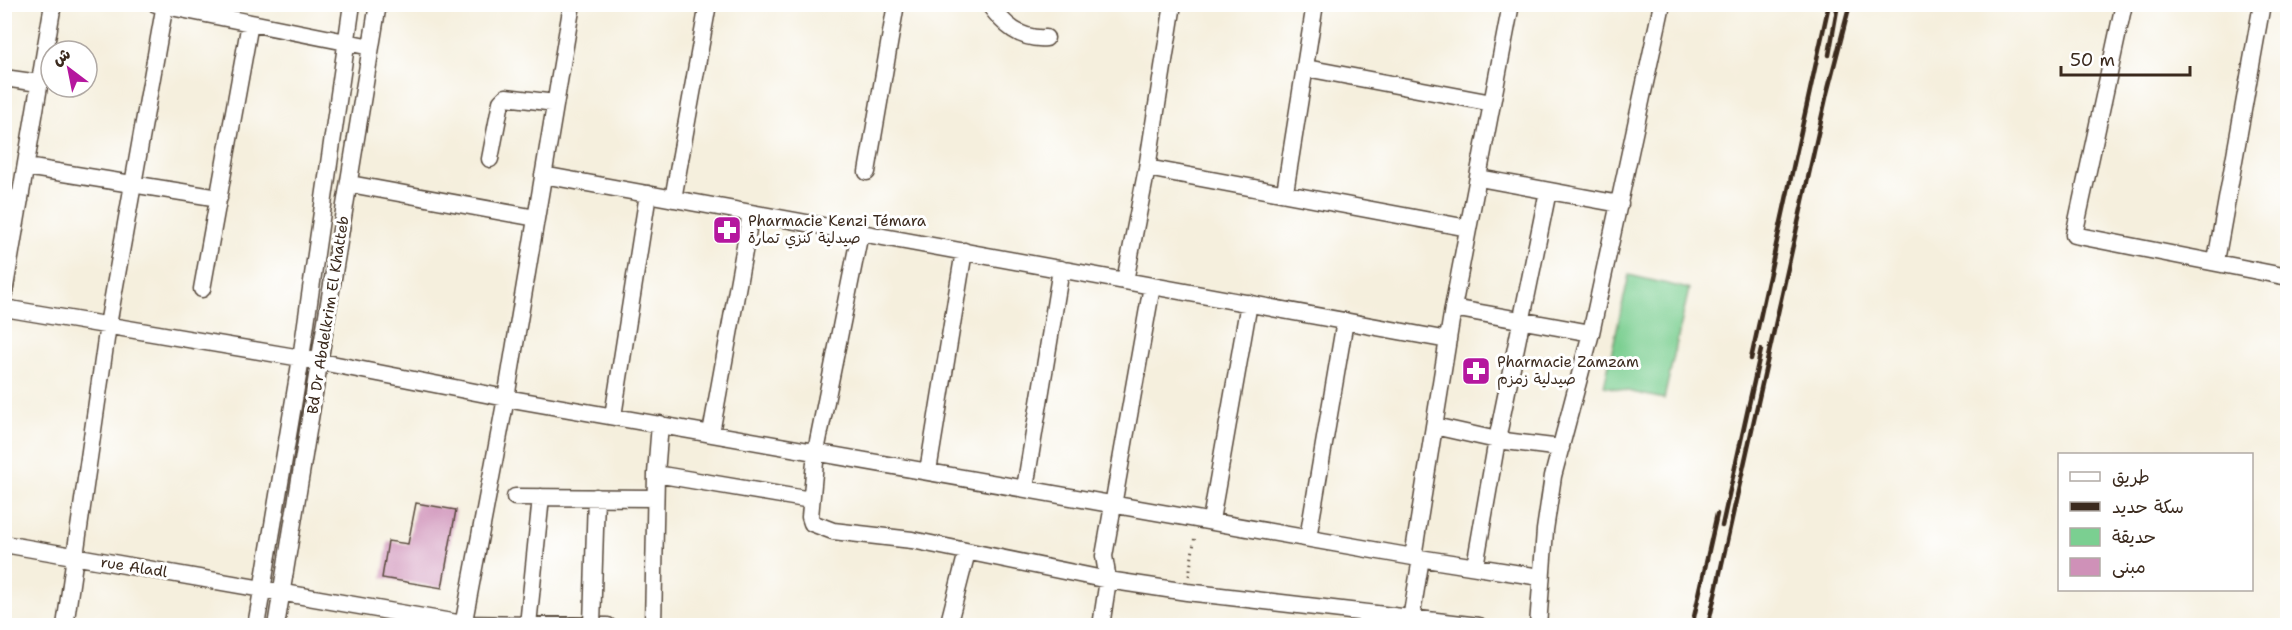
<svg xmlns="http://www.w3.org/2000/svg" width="2292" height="630" viewBox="0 0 2292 630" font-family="'Shantell Sans','Playpen Sans Arabic',sans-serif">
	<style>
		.green { fill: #7bcf91; stroke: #5b7c58; stroke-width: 1.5 }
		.building { fill: #cf91b8 }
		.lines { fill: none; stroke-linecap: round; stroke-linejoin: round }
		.minor-casing { stroke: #57483b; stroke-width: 19 }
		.path { stroke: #57483b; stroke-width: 3; stroke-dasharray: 1.5 4.5; stroke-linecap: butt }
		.minor { stroke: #fff; stroke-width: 16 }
		.rail { stroke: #3b2a1e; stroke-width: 4.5 }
		.labels { text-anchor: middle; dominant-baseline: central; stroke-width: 6; stroke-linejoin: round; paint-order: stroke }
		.poi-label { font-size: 15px; fill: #3b2a1e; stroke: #fff; text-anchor: start }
		.street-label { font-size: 15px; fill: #3b2a1e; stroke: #fff }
	</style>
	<rect width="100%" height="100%" fill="#fff"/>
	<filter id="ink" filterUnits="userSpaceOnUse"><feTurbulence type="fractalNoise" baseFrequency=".0167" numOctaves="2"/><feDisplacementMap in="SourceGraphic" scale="12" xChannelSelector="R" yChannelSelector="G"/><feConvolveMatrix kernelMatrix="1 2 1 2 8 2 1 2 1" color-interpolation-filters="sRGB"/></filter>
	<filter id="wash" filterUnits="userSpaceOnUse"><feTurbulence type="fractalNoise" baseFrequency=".008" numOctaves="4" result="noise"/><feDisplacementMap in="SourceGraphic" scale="24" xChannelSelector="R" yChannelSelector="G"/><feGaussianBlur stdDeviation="1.35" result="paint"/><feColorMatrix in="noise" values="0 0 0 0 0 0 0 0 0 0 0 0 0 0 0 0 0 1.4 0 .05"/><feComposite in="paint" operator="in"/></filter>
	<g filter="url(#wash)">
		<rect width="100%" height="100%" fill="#f5efdd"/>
		<path class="green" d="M1629 275 1689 289 1664 399 1604 386Z"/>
		<g id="blocks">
			<path class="building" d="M416 503 456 510 442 588 382 578 388 541 408 544Z"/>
		</g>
	</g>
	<g filter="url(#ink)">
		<use href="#blocks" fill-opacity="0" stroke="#57483b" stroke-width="1.5"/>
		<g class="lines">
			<g class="minor-casing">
				<path id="minor" d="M156 4 371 47
					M989 4C1004 25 1020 40 1046 38
					M2124 4 2074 235 2288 277
					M1306 68 1492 103
					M4 78 39 83
					M490 159 501 102 506 97 555 103
					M26 167 219 198
					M1147 168 1468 228
					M867 172 896 4
					M543 175 1448 340
					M1479 178 1620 204
					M350 184 536 218
					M1285 192 1315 4
					M4 197 20 200
					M673 199 708 4
					M860 233 816 451 810 517 812 523 833 531 912 540 1108 580 1101 626
					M2216 261 2262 4
					M1125 281 1147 168 1173 4
					M1152 286 1104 556 1108 580 1187 592 1479 626
					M202 289 250 23
					M4 293 53 4
					M4 308 301 358 506 398 1413 557 1540 577
					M1453 308 1591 333
					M613 416 648 194
					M1434 426 1497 440 1561 448
					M711 433 751 213
					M928 471 964 251
					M656 474 811 500
					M1025 488 1061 269
					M515 497 655 498
					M1211 520 1249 303
					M1308 538 1345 321
					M4 544 463 624 608 626
					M1413 557 1453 308 1511 4
					M1475 566 1497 440 1548 191
					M1411 619 1421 558
					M528 625 541 497
					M592 625 596 497
					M65 626 108 325 165 4
					M256 626 301 358 352 4
					M276 626 378 4
					M463 626 506 398 572 4
					M653 626 656 474 660 424
					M948 626 967 552
					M1538 626 1545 530 1553 476 1591 333 1662 4"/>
			</g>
			<path class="path" d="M1189 576 1195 535"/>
			<use href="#minor" class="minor"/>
			<path class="rail" d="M1829 55 1838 4
				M1751 359 1829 4
				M1722 526 1761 350
				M1692 626 1717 514
				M1708 626 1827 93 1850 4"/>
		</g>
	</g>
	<defs>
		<g id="pharmacy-square" transform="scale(1.5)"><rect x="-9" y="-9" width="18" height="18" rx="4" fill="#b5179e" stroke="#fff"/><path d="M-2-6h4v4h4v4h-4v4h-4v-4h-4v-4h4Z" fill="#fff"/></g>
	</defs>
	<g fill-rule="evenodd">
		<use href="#pharmacy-square" x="727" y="230"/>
		<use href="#pharmacy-square" x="1476" y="371"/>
	</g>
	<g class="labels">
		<g class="poi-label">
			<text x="748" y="221">Pharmacie Kenzi Témara<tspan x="748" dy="17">صيدلية كنزي تمارة</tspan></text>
			<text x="1497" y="362">Pharmacie Zamzam<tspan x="1497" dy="17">صيدلية زمزم</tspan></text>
		</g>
		<g class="street-label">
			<text transform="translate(328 315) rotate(-81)">Bd Dr Abdelkrim El Khatteb</text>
			<text transform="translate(134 567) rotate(9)">rue Aladl</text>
		</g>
	</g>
	<rect width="2292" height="630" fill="none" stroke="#fff" stroke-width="24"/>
	<rect x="2058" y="453" width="195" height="138" fill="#ffffff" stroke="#b1aaa5" stroke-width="1.5"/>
	<rect x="2070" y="472" width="30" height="9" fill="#ffffff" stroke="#b1aaa5" stroke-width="1.5"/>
	<text x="2112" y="483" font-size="18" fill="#3b2a1e">طريق</text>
	<rect x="2070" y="502" width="30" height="9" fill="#3b2a1e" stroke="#b1aaa5" stroke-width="1.5"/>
	<text x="2112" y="513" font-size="18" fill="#3b2a1e">سكة حديد</text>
	<rect x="2070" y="528" width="30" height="18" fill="#7bcf91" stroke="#b1aaa5" stroke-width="1.5"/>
	<text x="2112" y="543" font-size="18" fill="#3b2a1e">حديقة</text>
	<rect x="2070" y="558" width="30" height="18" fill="#cf91b8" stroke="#b1aaa5" stroke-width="1.5"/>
	<text x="2112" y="573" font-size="18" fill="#3b2a1e">مبنى</text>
	<g transform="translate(69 69) rotate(328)"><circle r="28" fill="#ffffff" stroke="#b1aaa5" stroke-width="1.5"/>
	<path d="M0-4.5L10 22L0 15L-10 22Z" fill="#b5179e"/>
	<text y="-9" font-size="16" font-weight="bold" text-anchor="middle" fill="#3b2a1e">ش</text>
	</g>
	<path d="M2061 66v9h129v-9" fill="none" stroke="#3b2a1e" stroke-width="3"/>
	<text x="2070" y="66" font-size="18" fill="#3b2a1e" stroke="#ffffff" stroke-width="4.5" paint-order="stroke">50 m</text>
</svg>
